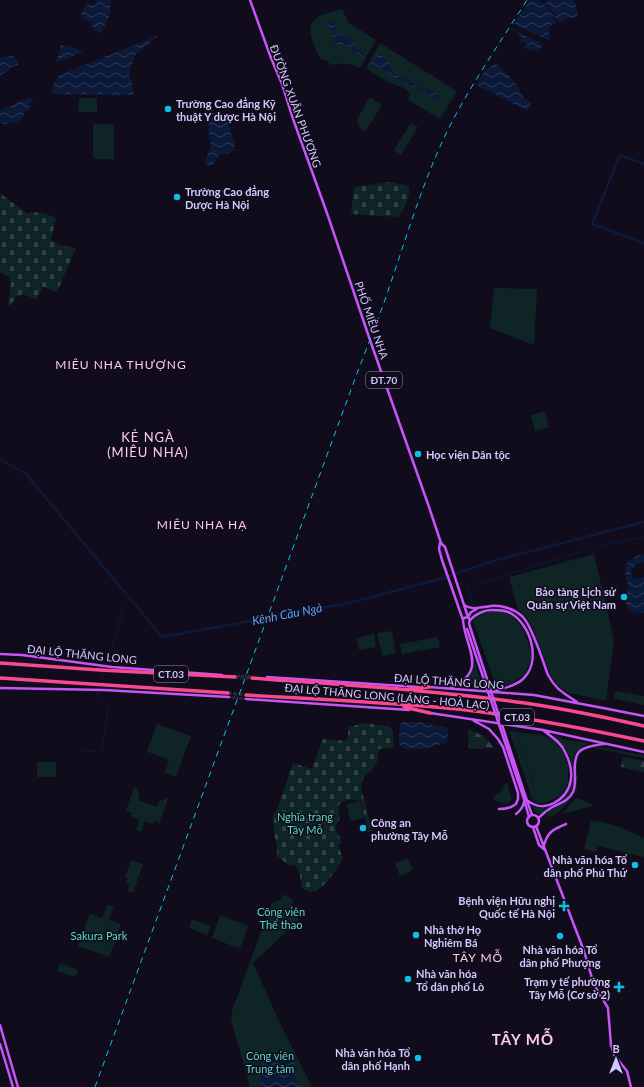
<svg xmlns="http://www.w3.org/2000/svg" width="644" height="1087" viewBox="0 0 644 1087" font-family="Lato,sans-serif">
	<style>
		.green { fill: #0f2425 }
		.forest { fill: url(#forest-firs) }
		.cemetery { fill: url(#cemetery-stones) }
		.water { fill: url(#water-waves) }
		.lines { fill: none; stroke-linecap: round; stroke-linejoin: round }
		.stream { stroke: #0c1a3a; stroke-width: 1 }
		.canal { stroke: #0c1a3a; stroke-width: 2.5 }
		.primary-tunnel { stroke: #2d283e; stroke-width: 2.5; stroke-dasharray: 2.5 1; stroke-linecap: butt }
		.motorway-tunnel { stroke: #2d283e; stroke-width: 3.5; stroke-dasharray: 3.5 2; stroke-linecap: butt }
		.primary { stroke: #c754f8; stroke-width: 2.5 }
		.motorway { stroke: #f8488f; stroke-width: 3.5 }
		.rail { stroke: #09c1e8; stroke-width: 1; stroke-dasharray: 6 5; stroke-linecap: butt }
		.primary-bridge { stroke: #c754f8; stroke-width: 2.5 }
		.poi-dot { fill: #09c1e8; stroke: #100c1c; stroke-width: 1.5 }
		.labels { text-anchor: middle; dominant-baseline: central; stroke-width: 3; stroke-linejoin: round; paint-order: stroke }
		.shield { fill: #100c1c; stroke: #9890ba; stroke-width: 1 }
		.shield-label { font-size: 10px; font-weight: bold; fill: #d2c8fd }
		.poi-label { font-size: 11px; font-weight: bold; fill: #d2c8fd; stroke: #100c1c; text-anchor: start }
		.street-label { font-size: 11px; fill: #d2c8fd; stroke: #100c1c }
		.park-label { font-size: 11px; fill: #59d9c2; stroke: #100c1c }
		.neighbourhood-label { font-size: 12px; letter-spacing: 1px; fill: #fdcae7; stroke: #100c1c }
		.water-label { font-size: 12px; font-style: italic; fill: #5ba4f9; stroke: #100c1c }
		.quarter-label { font-size: 13px; letter-spacing: 1px; fill: #fdcae7; stroke: #100c1c }
		.district-label { font-size: 15px; font-weight: bold; letter-spacing: 1px; fill: #fdcae7; stroke: #100c1c }
	</style>
	<defs>
		<pattern id="forest-firs" width="22" height="20" patternUnits="userSpaceOnUse"><rect width="22" height="20" fill="#0f2425"/><path d="M5 1l3.5 6h-7zM16 11l3.5 6h-7z" fill="#314246"/></pattern>
		<pattern id="cemetery-stones" width="16" height="16" patternUnits="userSpaceOnUse"><rect width="16" height="16" fill="#0f2425"/><path d="M2 7V4a2 2 0 0 1 4 0v3zM10 15v-3a2 2 0 0 1 4 0v3z" fill="#314246"/></pattern>
		<pattern id="water-waves" width="16" height="10" patternUnits="userSpaceOnUse"><rect width="16" height="10" fill="#0c1a3a"/><path d="M0 5q4-4 8 0t8 0" fill="none" stroke="#2e3a57"/></pattern>
	</defs>
	<rect width="100%" height="100%" fill="#100c1c"/>
	<path class="green" d="M342 9 349 23 376 40 360 68C350 63 342 63 331 65L326 60 320 59C315 46 302 26 318 17 325 13 335 11 342 9Z
		M380 43 455 90 456 93 440 119 408 100 410 93 402 87 389 83 366 68Z
		M370 97 382 105 365 132C359 129 358 125 357 119Z
		M79 98H97V112H78Z
		M411 123 418 127 401 155 394 150Z
		M93 124H111L114 126V159H93Z
		M494 288 537 289 534 345 490 328Z
		M545 411 549 428 535 431 531 415Z
		M594 554 614 640 606 701 569 693 563 690 555 683 550 674 533 628 526 616 518 610 509 577Z
		M500 611 512 616 523 629 531 651V660L525 674 512 683 498 687 496 686 473 621C478 611 490 612 500 611Z
		M392 631 396 653 382 656 377 633Z
		M374 634 376 647 359 650 356 638Z
		M438 637 440 647 402 654 400 644Z
		M475 663 482 686 460 685C468 679 472 673 475 663Z
		M617 691 644 696V705L615 699C613 697 614 694 615 692Z
		M157 724 191 736 176 777 165 773 169 760 148 752 147 751Z
		M509 731 541 735 552 739 563 751 568 765V783L562 795 545 803H536L532 798Z
		M554 735 570 741 587 742 589 744C561 753 581 777 570 794 566 802 557 803 549 807 546 809 543 813 540 815L535 812 533 806C541 809 547 807 554 804 575 795 577 772 568 753 564 746 559 742 554 737Z
		M593 746 644 755V758L595 748C568 747 580 774 577 789 575 797 569 802 563 808 558 813 554 817 547 817L546 815C553 804 570 806 575 793 579 781 570 760 581 751 584 749 589 747 593 746Z
		M37 762H56V777H37Z
		M507 782 512 800C506 806 501 802 493 800 494 794 497 795 501 791 503 789 504 785 506 783Z
		M134 787 138 788 137 792 140 793 138 800 157 807 160 800 163 801 164 798 168 799 159 823 155 821 153 824 145 821 141 832 136 830 139 820 130 816 132 813 126 810Z
		M576 798H578L591 804 592 806 562 814Z
		M360 801 364 818 350 821 347 804Z
		M591 821C610 821 626 830 644 838V857L598 846 596 852 584 849Z
		M408 858 413 870 400 876 395 863Z
		M131 860 143 864 133 893 127 891 129 884 126 883 128 878 125 877Z
		M285 894 294 901 291 904 299 920 253 963 278 1019 312 1087H250L231 1020 232 1011 271 904 280 900Z
		M107 905 114 907 109 920 121 924 109 957 78 946 90 913 102 918Z
		M220 915 248 926 241 946 238 948 212 938Z
		M192 919 211 926 207 935 189 928Z
		M60 963 78 970 75 977 57 971Z"/>
	<path class="forest" d="M468 729 482 735 495 748 469 749Z
		M623 757 644 761V772L621 767Z"/>
	<path class="cemetery" d="M390 182 409 186C411 194 404 212 397 217L351 214 354 187Z
		M1 194 28 214 30 212 44 213 56 218 51 240 59 245 76 248 57 292 41 286V292L36 299 22 294 15 298 11 305H8L11 283 9 277 0 272V195Z
		M365 723 386 726 392 728 393 732V748L379 749C378 753 378 758 377 762 372 773 362 774 361 787L372 831 368 832 361 801C355 799 347 798 342 803L341 802 338 807 340 818 335 827 342 843 338 845 343 859C336 869 324 891 311 892 308 892 305 890 302 888L299 871 294 864 290 866 277 856V845L275 838 273 820V815L278 807 293 763 312 769 323 739 347 741 349 727Z"/>
	<path class="water" d="M96 0H111L110 11 109 17 101 33 94 30 91 24 81 16V14L86 4 93 5 95 4Z
		M530 0C547 0 550 10 557 23L551 25 549 33 550 41 514 24Z
		M547 0H572L576 5 578 16 572 18H568L559 23 550 8 545 2Z
		M329 21H334C337 25 335 30 338 33 341 37 347 36 350 39 357 44 354 49 363 53L364 55 363 57 360 58C357 55 355 50 351 48 342 41 329 49 333 32L328 27 327 23Z
		M512 29 543 44 539 51 526 49 524 47 527 46 526 43 518 41 521 37 517 32 511 30Z
		M159 35 135 55 129 73 133 86V95L55 94 52 92 53 84 59 75Z
		M61 45 68 46 82 51 81 53 56 63Z
		M376 55H382C389 60 390 70 397 75 401 78 405 77 409 79 412 81 413 84 416 86 420 88 424 88 428 89 432 90 438 95 440 98L439 101H437L424 92 416 89 394 77 380 67 372 65V62Z
		M7 56C12 55 15 56 18 60V65L15 66H13L7 72 0 75V57L2 58Z
		M496 64 514 81 524 98 530 102 531 107 526 110 476 85 486 69Z
		M28 98H32L33 99V101L29 103 30 109 25 113 21 119 15 123 6 124 0 123V112L3 108 13 106 19 100H26Z
		M208 108 212 109 215 114H218L225 113C228 118 231 125 230 131 233 138 240 150 229 153 226 154 222 153 219 156 214 161 217 165 208 166L205 164V161L211 146 208 129 209 122 204 111 206 109Z
		M641 555H644V562C636 563 629 569 632 577L635 579 644 577V613C634 614 624 610 626 598 626 594 628 590 628 586 628 583 626 580 626 577 623 565 630 557 641 555Z
		M404 722H421L448 728 447 743C438 744 406 756 400 745 398 741 400 730 400 726L401 723Z
		M273 1054H283L291 1056 297 1069V1083L302 1087H262L260 1078 262 1063 265 1062 266 1058Z"/>
	<g class="lines">
		<path class="stream" d="M473 605 467 587 596 547 644 537
			M106 665 125 604 129 597
			M100 684 104 672
			M513 729 525 756 537 799
			M79 751C86 748 95 754 102 751L108 709C106 702 103 700 97 696L100 687"/>
		<path class="canal" d="M644 164 620 155 592 224 644 243
			M0 459 1 460 25 473 162 637 349 603 440 579 496 560 644 522"/>
		<path class="primary-tunnel" d="M234 676H252
			M229 697 246 699"/>
		<path class="motorway-tunnel" d="M235 677 252 678
			M228 693 246 695"/>
		<path class="primary" d="M250 0 271 58 282 84 292 116 328 216 371 343 428 504 441 543 445 547 468 617 470 620 469 623 470 627
			M440 543 439 549 442 560 463 620C465 648 489 670 451 688
			M464 605C473 611 481 607 491 606 502 605 514 609 522 616 532 625 543 662 548 675 556 690 564 693 577 702
			M463 620 464 618 468 617 471 612 477 609
			M470 620C476 614 483 610 492 610 499 610 506 610 512 614 532 627 541 662 523 679 516 686 504 688 495 691
			M0 654 22 655 112 667 222 675
			M267 677 418 687
			M429 687 534 695 603 708 644 716
			M0 688 104 690 229 697
			M246 699 409 710
			M430 713 543 730 644 752
			M474 721 480 724 489 729 498 739 503 747 518 793V799L516 804C511 808 506 809 499 809
			M525 795 532 815
			M523 796 529 817
			M528 801C537 807 544 808 554 803 574 792 575 771 565 752 561 742 551 737 543 730
			M516 814C520 811 523 807 524 802
			M527 821a6 6 0 1 1 12 0a6 6 0 1 1-12 0Z
			M538 818C543 815 544 812 548 810 556 803 567 804 573 792 575 788 575 783 575 777 573 751 578 747 604 744
			M536 826 584 951 592 978 596 988 608 1008 611 1045 614 1055 627 1071 631 1087
			M533 827 539 845 545 850
			M544 845C548 831 554 829 566 824
			M0 1025 18 1087
			M0 1044 13 1087"/>
		<path class="motorway" d="M0 663 100 670 235 677
			M0 678 228 693
			M252 678C343 685 435 690 525 703 565 709 604 717 644 726
			M409 689 429 687
			M246 695C316 699 387 702 458 709 521 716 582 728 644 741
			M404 707 430 713"/>
		<path class="rail" d="M95 1087 352 387C364 354 378 321 389 288 406 238 421 188 443 140 466 91 498 46 527 0"/>
		<path class="primary-bridge" d="M470 627 525 795
			M467 629 523 796"/>
	</g>
	<g class="poi-dot">
		<circle cx="168" cy="109" r="4"/>
		<circle cx="177" cy="197" r="4"/>
		<circle cx="418" cy="454" r="4"/>
		<circle cx="624" cy="597" r="4"/>
		<circle cx="363" cy="828" r="4"/>
		<circle cx="635" cy="865" r="4"/>
		<path d="M562 900h4v4h4v4h-4v4h-4v-4h-4v-4h4z"/>
		<circle cx="416" cy="935" r="4"/>
		<circle cx="560" cy="936" r="4"/>
		<circle cx="408" cy="979" r="4"/>
		<path d="M617 981h4v4h4v4h-4v4h-4v-4h-4v-4h4z"/>
		<circle cx="418" cy="1058" r="4"/>
	</g>
	<g class="labels">
		<g class="shield">
			<rect x="366" y="372" width="36" height="16" rx="3"/>
			<rect x="154" y="666" width="34" height="16" rx="3"/>
			<rect x="500" y="709" width="34" height="16" rx="3"/>
		</g>
		<g class="shield-label">
			<text x="384" y="380">ĐT.70</text>
			<text x="171" y="674">CT.03</text>
			<text x="517" y="717">CT.03</text>
		</g>
		<g class="poi-label">
			<text x="176" y="103">Trường Cao đẳng Kỹ<tspan x="176" dy="13">thuật Y dược Hà Nội</tspan></text>
			<text x="185" y="191">Trường Cao đẳng<tspan x="185" dy="13">Dược Hà Nội</tspan></text>
			<text x="426" y="454">Học viện Dân tộc</text>
			<text x="616" y="591" text-anchor="end">Bảo tàng Lịch sử<tspan x="616" dy="13">Quân sự Việt Nam</tspan></text>
			<text x="371" y="822">Công an<tspan x="371" dy="13">phường Tây Mỗ</tspan></text>
			<text x="627" y="859" text-anchor="end">Nhà văn hóa Tổ<tspan x="627" dy="13">dân phố Phú Thứ</tspan></text>
			<text x="555" y="900" text-anchor="end">Bệnh viện Hữu nghị<tspan x="555" dy="13">Quốc tế Hà Nội</tspan></text>
			<text x="424" y="929">Nhà thờ Họ<tspan x="424" dy="13">Nghiêm Bá</tspan></text>
			<text x="560" y="949" text-anchor="middle">Nhà văn hóa Tổ<tspan x="560" dy="13">dân phố Phượng</tspan></text>
			<text x="416" y="973">Nhà văn hóa<tspan x="416" dy="13">Tổ dân phố Lò</tspan></text>
			<text x="610" y="981" text-anchor="end">Trạm y tế phường<tspan x="610" dy="13">Tây Mỗ (Cơ sở 2)</tspan></text>
			<text x="410" y="1052" text-anchor="end">Nhà văn hóa Tổ<tspan x="410" dy="13">dân phố Hạnh</tspan></text>
		</g>
		<g class="street-label">
			<text transform="translate(296 106) rotate(70)">ĐƯỜNG XUÂN PHƯƠNG</text>
			<text transform="translate(372 320) rotate(71)">PHỐ MIÊU NHA</text>
			<text transform="translate(82 654) rotate(6)">ĐẠI LỘ THĂNG LONG</text>
			<text transform="translate(449 681) rotate(4)">ĐẠI LỘ THĂNG LONG</text>
			<text transform="translate(387 696) rotate(5)">ĐẠI LỘ THĂNG LONG (LÁNG - HOÀ LẠC)</text>
		</g>
		<g class="park-label">
			<text x="305" y="816">Nghĩa trang<tspan x="305" dy="13">Tây Mỗ</tspan></text>
			<text x="281" y="911">Công viên<tspan x="281" dy="13">Thể thao</tspan></text>
			<text x="99" y="935">Sakura Park</text>
			<text x="270" y="1055">Công viên<tspan x="270" dy="13">Trung tâm</tspan></text>
		</g>
		<g class="neighbourhood-label">
			<text x="121" y="364">MIÊU NHA THƯỢNG</text>
			<text x="202" y="524">MIÊU NHA HẠ</text>
			<text x="478" y="957">TÂY MỖ</text>
		</g>
		<g class="water-label">
			<text transform="translate(287 614) rotate(-11)">Kênh Cầu Ngà</text>
		</g>
		<g class="quarter-label">
			<text x="148" y="437">KẺ NGÀ<tspan x="148" dy="15">(MIÊU NHA)</tspan></text>
		</g>
		<g class="district-label">
			<text x="523" y="1039">TÂY MỖ</text>
		</g>
	</g>
	<g transform="translate(616 1059)" stroke="#100c1c" stroke-width="3" paint-order="stroke">
	<path d="M0-3L7 15L0 10L-7 15Z" fill="#d2c8fd"/>
	<text y="-6" font-size="11" font-weight="bold" text-anchor="middle" fill="#d2c8fd">B</text>
	</g>
</svg>
